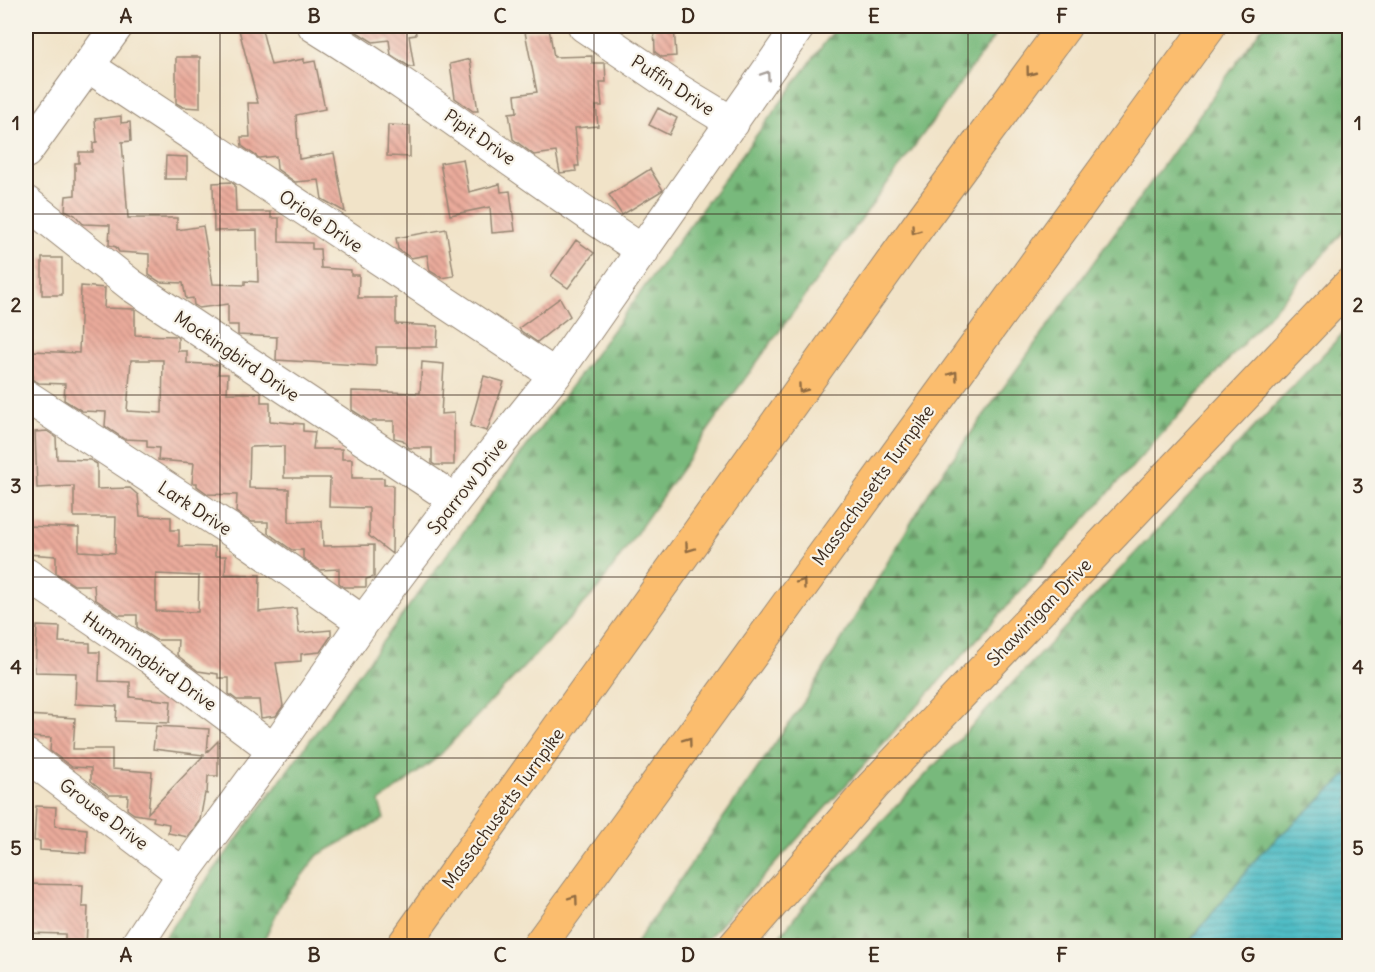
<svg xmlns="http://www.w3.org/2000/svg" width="1375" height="972" viewBox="0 0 1375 972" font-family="Delius,sans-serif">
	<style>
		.forest { fill: url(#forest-firs); stroke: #5a724c; stroke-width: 1.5 }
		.water { fill: url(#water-rules); stroke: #457472; stroke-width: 1.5 }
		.building { fill: url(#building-back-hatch); fill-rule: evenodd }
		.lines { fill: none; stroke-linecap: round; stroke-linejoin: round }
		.minor-casing { stroke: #968673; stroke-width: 34 }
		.major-casing { stroke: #968673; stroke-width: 35 }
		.highway-casing { stroke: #968673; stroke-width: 35 }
		.minor { stroke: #fff; stroke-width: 32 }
		.major { stroke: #fbbd6e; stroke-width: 33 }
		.highway { stroke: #fbbd6e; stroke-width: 33 }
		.oneway { stroke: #916c42 }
		.oneway2 { stroke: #a79f9a }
		.grid { fill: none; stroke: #3b2a1e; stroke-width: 1.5; stroke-opacity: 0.55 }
		.labels { text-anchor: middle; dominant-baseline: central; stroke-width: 4.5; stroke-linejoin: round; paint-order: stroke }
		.street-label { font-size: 18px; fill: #3b2a1e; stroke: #f7f3e8 }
		.neatline { fill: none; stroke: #3b2a1e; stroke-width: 2 }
		.grid-label { font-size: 20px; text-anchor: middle; font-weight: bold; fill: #3b2a1e }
	</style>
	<defs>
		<pattern id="forest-firs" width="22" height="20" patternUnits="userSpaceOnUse" patternTransform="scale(1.5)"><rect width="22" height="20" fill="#78b97b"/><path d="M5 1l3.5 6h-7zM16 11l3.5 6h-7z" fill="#649764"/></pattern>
		<pattern id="water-rules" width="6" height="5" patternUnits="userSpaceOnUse" patternTransform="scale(1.5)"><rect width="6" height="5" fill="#4fbdc6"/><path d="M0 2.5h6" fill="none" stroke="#439aa0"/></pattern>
		<pattern id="building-back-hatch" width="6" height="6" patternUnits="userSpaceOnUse" patternTransform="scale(1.5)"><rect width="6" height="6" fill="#eaab9b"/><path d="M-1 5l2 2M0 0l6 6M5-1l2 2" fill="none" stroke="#bf8b7e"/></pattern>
	</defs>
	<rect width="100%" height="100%" fill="#f7f3e8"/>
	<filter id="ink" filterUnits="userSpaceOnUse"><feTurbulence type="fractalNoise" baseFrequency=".0167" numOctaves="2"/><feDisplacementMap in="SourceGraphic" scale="12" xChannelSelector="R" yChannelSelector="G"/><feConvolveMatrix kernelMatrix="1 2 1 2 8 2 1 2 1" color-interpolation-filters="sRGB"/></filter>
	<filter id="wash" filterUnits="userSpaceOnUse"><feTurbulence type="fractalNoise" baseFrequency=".008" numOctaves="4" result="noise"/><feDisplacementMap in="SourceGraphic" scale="24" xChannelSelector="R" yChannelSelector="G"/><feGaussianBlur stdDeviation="1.35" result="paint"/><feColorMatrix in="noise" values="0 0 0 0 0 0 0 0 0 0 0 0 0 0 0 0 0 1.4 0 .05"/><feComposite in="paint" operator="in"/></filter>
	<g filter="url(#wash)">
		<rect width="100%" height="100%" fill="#f1e3c8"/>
		<path class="forest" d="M837 26H1002L725 406 597 590 438 757 379 802 384 819 318 855 283 900 261 946H158Z
			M1263 26H1349V226L701 946H634L808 696 933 486Z
			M1349 327V773L1260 854 1186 946H772L814 893Z"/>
		<path class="water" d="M1349 773V946H1186L1260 854Z"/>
		<g id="blocks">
			<path class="building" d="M238 26H261L271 65 304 59V63L315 61 325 109 296 115 299 159 334 153 345 212 322 199 319 180 295 182 277 169 276 156 259 158 242 146 241 137H250L248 103H258Z
				M351 26H415L416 35 409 36 414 67H410L391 55 389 40 373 42 352 29Z
				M654 26H674L676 56 662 57 655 52Z
				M549 28 554 57 592 56V63H605L606 82H600L602 106H596L598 126 575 128 579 166H575L576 171 560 173 556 152 534 155 513 139 509 113 517 112 515 95 537 92 525 32Z
				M176 57H200V108L183 107 176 103Z
				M470 59 478 111H473L455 98 450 64Z
				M658 108 677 118 669 135 649 125Z
				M121 116V123L130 122 131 141 122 142 128 218H177V230L203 226 213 284 245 285V281L258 282 257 230 214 231 213 183 231 182 235 185 236 212H271V218H279V242L312 243V249H320L321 268 351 270V275H359L358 298H396V324L438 326 437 347H376V366L276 360 277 337 238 335V325H228V304L199 308 194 305 193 298 186 299 183 283 160 282 149 275V254L119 252 116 247 109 245 110 225 83 224 75 215 65 210 66 196 75 195V163H79V152H93V143L97 142 95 119Z
				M388 125 410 126V157L387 156Z
				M166 156 187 157V179H165Z
				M463 159 469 192 500 184 501 192 510 191 515 231 492 233 490 207 450 215 440 163Z
				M650 169 663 190 622 215 609 195Z
				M446 229 454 276 442 278 430 271 427 255 411 258 398 249 396 238Z
				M576 240 594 253 568 288 551 276Z
				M42 258H62V295H42Z
				M81 286 105 288 104 308 135 309V335L176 336 178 338V351H187V363L219 365 218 374H228L227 393H261V402H270V421L303 424V431L315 432 313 449H342V459H352V478H384V485H393L392 554 369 536V508L329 507 330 478H284V446L250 447 249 488 289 489V522L322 521 323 546 374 545V577L366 579V587H344L339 583V569L320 570 303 558V550H292L268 533V522H251L236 512 237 495 208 494 197 486V483H192L194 463 158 460 159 448 147 447V440L124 439 105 426 106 412 82 411 64 400 65 384 39 383 33 380V376H26V356L33 357V351L79 353ZM131 360H163L162 413 127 411Z
				M560 298 570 316 537 342 521 331 519 328Z
				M422 362 444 364 441 414 454 413V465H435L432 463V448H409L403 440 394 438V421H369L352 410V391L420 393Z
				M484 376 504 382 487 431 470 426Z
				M47 431 56 437 57 459 90 460 97 464V489L130 488 138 495 140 516 171 517V530H179V546L215 547V556H226L225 574 260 575 259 612 296 608 299 633 331 630V636L320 652 301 654V661L276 663 283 706 276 716 261 718 259 700H237L229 694V678H218V674L198 671 177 655 178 640H156L137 627V615H119L95 599 94 585H74L56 573V556L26 554V526L79 528V551L115 553 116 517H74V486L37 488 35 432ZM156 574 199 576 198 612 156 611Z
				M37 626 60 627 59 642 90 643V652H100L99 681 130 682V697L171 701 169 723 116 721 117 706 75 704 76 673 35 672Z
				M26 715 75 718 73 749H112V769L152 772 148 813 204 755 153 749 156 726 209 729 207 752 218 741V776H208L207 794 205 793 200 820 188 837 168 833 169 824 153 821 154 817 134 814 127 809 128 795H109L91 781V768L72 767 50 751 51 738 26 737Z
				M36 806 56 807 55 826 87 829 86 853 40 850V841H34Z
				M28 884 83 885 82 907H88L86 946H65V934L27 933 26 893H28Z"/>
		</g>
	</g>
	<g filter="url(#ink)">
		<use href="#blocks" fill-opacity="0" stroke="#968673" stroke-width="1.5"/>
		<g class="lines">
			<g class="minor-casing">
				<path id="minor" d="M314 26C427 96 532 179 643 251
					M584 26 680 91 733 123
					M88 66 555 375
					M26 152 117 26
					M26 202 131 285 455 500
					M26 396 249 542 363 622
					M26 574 152 659 274 750
					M26 755 183 874
					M136 946 187 868 274 750 363 622 455 500 555 375 799 26"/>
			</g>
			<g class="major-casing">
				<path id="major" d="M735 946 873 786 1350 284"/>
			</g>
			<g class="highway-casing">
				<path id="highway" d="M403 946 923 219 1065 26
					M539 946 1209 26"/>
			</g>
			<use href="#minor" class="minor"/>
			<use href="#major" class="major"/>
			<use href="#highway" class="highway"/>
		</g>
		<defs><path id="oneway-chevron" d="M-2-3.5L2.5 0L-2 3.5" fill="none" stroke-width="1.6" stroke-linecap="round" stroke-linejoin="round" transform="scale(1.5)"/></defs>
		<g class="oneway">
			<use href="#oneway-chevron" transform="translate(1030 72) rotate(127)"/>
			<use href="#oneway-chevron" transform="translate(915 230) rotate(126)"/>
			<use href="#oneway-chevron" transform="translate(954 375) rotate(-54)"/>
			<use href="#oneway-chevron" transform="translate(802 389) rotate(125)"/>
			<use href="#oneway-chevron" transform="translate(689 548) rotate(125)"/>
			<use href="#oneway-chevron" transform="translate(802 583) rotate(-54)"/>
			<use href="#oneway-chevron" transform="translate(688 741) rotate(-54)"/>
			<use href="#oneway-chevron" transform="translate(574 899) rotate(-54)"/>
		</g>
		<use class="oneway2" href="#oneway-chevron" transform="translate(766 75) rotate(-56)"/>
	</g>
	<path class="grid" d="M220 26V946M407 26V946M594 26V946M781 26V946M968 26V946M1155 26V946M26 214H1350M26 395H1350M26 577H1350M26 758H1350"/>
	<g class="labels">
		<g class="street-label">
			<text transform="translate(673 85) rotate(33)">Puffin Drive</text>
			<text transform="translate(480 137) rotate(35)">Pipit Drive</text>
			<text transform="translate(321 221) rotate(34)">Oriole Drive</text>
			<text transform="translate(237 356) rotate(34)">Mockingbird Drive</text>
			<text transform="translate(873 485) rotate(-54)">Massachusetts Turnpike</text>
			<text transform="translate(467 486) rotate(-52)">Sparrow Drive</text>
			<text transform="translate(195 508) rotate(33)">Lark Drive</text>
			<text transform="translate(1039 612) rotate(-46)">Shawinigan Drive</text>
			<text transform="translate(150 661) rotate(35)">Hummingbird Drive</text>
			<text transform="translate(503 808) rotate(-54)">Massachusetts Turnpike</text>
			<text transform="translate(104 814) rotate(37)">Grouse Drive</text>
		</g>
	</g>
	<rect width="1375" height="972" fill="none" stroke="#f7f3e8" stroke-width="66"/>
	<rect x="33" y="33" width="1309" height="906" class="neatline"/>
	<g class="grid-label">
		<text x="126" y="23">A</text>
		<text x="314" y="23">B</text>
		<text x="500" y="23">C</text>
		<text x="688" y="23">D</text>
		<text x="874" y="23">E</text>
		<text x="1062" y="23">F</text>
		<text x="1248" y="23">G</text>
		<text x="16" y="130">1</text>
		<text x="1358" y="130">1</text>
		<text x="16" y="312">2</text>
		<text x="1358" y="312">2</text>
		<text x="16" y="493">3</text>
		<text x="1358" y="493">3</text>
		<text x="16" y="674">4</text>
		<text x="1358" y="674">4</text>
		<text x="16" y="855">5</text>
		<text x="1358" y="855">5</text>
		<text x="126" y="962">A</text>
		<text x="314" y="962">B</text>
		<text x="500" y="962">C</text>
		<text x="688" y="962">D</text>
		<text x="874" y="962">E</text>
		<text x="1062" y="962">F</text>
		<text x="1248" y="962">G</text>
	</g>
</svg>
